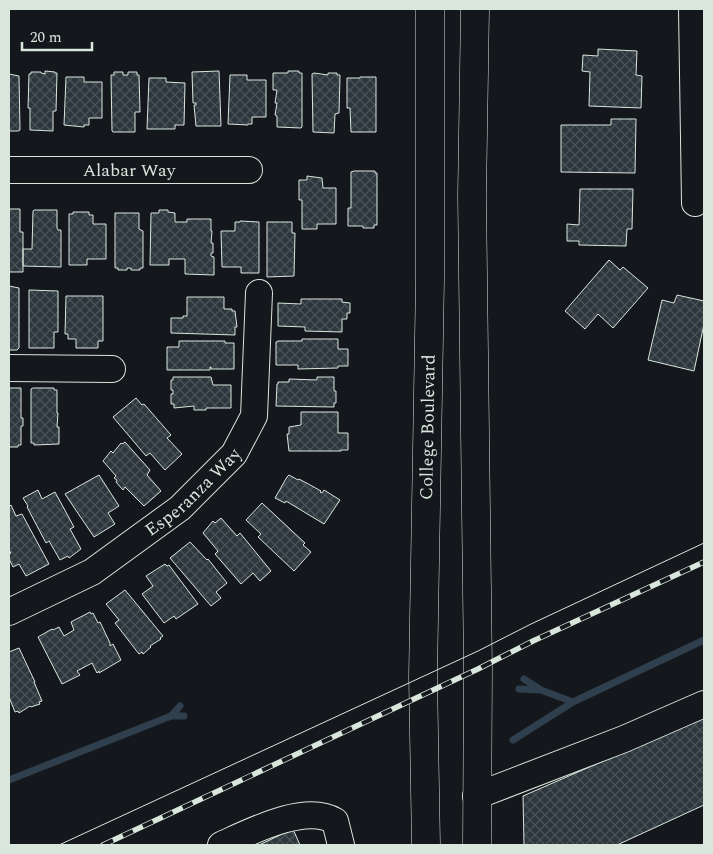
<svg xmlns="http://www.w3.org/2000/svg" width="713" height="854" viewBox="0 0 713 854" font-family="Spectral,serif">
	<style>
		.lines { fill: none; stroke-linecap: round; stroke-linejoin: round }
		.stream { stroke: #2f3f4d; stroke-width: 7 }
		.building { fill: url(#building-cross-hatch); stroke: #d8e6dc }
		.minor-casing { stroke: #d8e6dc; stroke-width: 28 }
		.major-casing { stroke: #d8e6dc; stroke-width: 29 }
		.minor { stroke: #14181c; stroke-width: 26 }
		.major { stroke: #14181c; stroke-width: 28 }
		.tram { stroke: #d8e6dc; stroke-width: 1 }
		.rail-casing { stroke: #d8e6dc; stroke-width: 5.5 }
		.rail { stroke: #14181c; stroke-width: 4; stroke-dasharray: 11; stroke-linecap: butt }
		.labels { text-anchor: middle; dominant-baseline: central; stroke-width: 4; stroke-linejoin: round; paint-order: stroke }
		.street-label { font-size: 18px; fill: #d8e6dc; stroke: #14181c }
	</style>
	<defs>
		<pattern id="building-cross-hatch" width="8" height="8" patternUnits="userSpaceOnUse" patternTransform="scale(1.25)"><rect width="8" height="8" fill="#2c363c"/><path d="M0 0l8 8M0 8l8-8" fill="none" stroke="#4a5358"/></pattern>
	</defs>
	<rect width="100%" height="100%" fill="#14181c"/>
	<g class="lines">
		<path class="stream" d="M524 679 541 690 573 702
			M519 689 541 690
			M171 716 180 706
			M513 740 573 702 704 640
			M9 780 171 716H184"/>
	</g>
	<path class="building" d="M598 49 637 51 636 75 642 76 641 108 589 106 590 72 582 71 583 55 598 56Z
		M45 71 55 72V73H57L56 111H53V131L30 130V108H28L29 74H31V72H41V73L45 74Z
		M219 71 221 126H196L194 105H196V103H193L192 72Z
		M288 71H299V73H302V127L301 128 277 127V116L275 115 277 103H275L277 90H273V73H288Z
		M114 72H123V75H128V72H137V75H139L140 112H135V132H113L112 131 111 75H114Z
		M314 73 328 75V73H337V75H340L339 113 335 114 334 133 313 132 312 74Z
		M9 74 19 76 20 130 18 131H9Z
		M230 75H247V80H266V117H252V124H248V125L228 124Z
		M66 77H84V82H102V118H89V125H84V127L64 125Z
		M360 77H376V132H351L350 108H347V78H360Z
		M149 78H166V82L185 83 184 125H175V129H147Z
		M611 119H636L635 173 561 172V125H611Z
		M354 171H375V173H377V225H374V228H363V226H348V208H351V172Z
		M307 176 322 178 323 188H336V224H317V229H302V200H299V180H307Z
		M580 189H633L632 229H627L626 246 579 245V241H567V224L579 225Z
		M9 209H20V232H23V272H9Z
		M34 210H57V228L58 230H61V267L23 266V249H32L33 211Z
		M159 210H168V212L175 213V222H187V219H211V231H212L211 243H213V253H211V256L214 257V275L185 274V259H169V265H150L151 213H159Z
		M73 212H89V215H93V224H106V259H87V265H69V214H73Z
		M115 213H139V229L143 231V268H140V270H131V268H127V270H118V268H115Z
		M240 221 259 222V273H241V267H222L221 231H235V222H240Z
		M267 222H292V233H295L294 276 267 277Z
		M609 260 620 270 623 267 648 288 613 328 598 314 585 329 565 311Z
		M9 286 19 288V348L17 350H9Z
		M29 290 58 291V332H54V348H29Z
		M677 295 704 301V324L694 371 648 360 662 300 674 303Z
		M66 296H103V341H98V348H76V339H68V334H65Z
		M187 297H224V309H232V311H235L237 327H235V335L171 333V318H183V316H187Z
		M301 299H342V302L350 303V313H347V319H342V332L305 331V327L278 326V303L301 304Z
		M302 339H338V349H348V366H338V368L298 369V365H276V342L278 341H302Z
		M179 341H225V343H234V369H211V367H210V370H167V347H179Z
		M173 377H211L213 385H231V408H206V410H194V406L174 408V404H171V394H173V390H171V380H173Z
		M317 377H334V391H336V403H334V407L276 406 277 384H278V382H289V379L317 380Z
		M9 388H21V418H23V426H21V445H18V447H10L9 445Z
		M33 388H54V390H57V413H58L57 427H59V444L34 445V443H31V389Z
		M136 398 142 405 144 404 171 435 167 438 182 454 165 470 150 453 146 456 113 417Z
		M301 412H338V433H348V450H341V451H289L287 434H289V427L301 425Z
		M125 442 150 470 147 475 161 491 144 506 125 487 123 490 116 482 117 480 114 478 116 476 103 461 111 451 113 453 121 443 122 444Z
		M99 475 119 506 108 513 115 524 94 537 65 494Z
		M289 475 298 480 299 479 312 486 321 491 320 492 322 493 324 490 340 500 324 524 286 501 285 503 275 498 287 477Z
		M38 490 42 499 55 492 74 527 70 529 81 549 69 558 68 556 60 560 49 541 46 543 27 507 28 506 23 498Z
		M262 503 305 543 303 545 311 552 294 571 258 537 261 534 246 520Z
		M11 505 16 516 22 514 49 564 26 576 19 564 13 567 9 559V554L11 553 9 550V507Z
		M221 518 237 536 240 533 271 571 260 581 253 573 241 584 215 554 218 551 203 533 213 521 215 523Z
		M190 542 207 560 208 559 227 583 216 592 221 598 211 606 170 558Z
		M165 564 167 566 169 565 198 604 176 619 174 616 164 623 142 594 153 586 146 576Z
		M125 590 163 636 160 638 161 639 150 646 151 647 143 654 142 652 139 654 115 623 119 620 106 604Z
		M90 612 91 614 93 613 98 623 100 622 110 643V646L113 644 121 660 99 673V671L97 673 92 663 77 671 80 675 62 684 38 637 52 629 53 630 59 627 64 636 74 630 71 622Z
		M19 648 35 682H34L42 701 39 702 40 704 31 707 30 706 19 713 18 711 15 712 9 697V652Z
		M704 717V805L617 845H524L523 796Z
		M293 829 300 845H259Z"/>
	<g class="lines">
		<g class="minor-casing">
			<g id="minor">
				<path d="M692 9 695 203"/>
				<path id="s1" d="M9 170H249"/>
				<path d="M9 368 112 369"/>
				<path id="s2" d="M9 612 92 572 180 508 234 454 254 416 259 293"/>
				<path d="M476 796 624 739 704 704"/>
				<path d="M221 845C250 832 305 803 335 821L341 845"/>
			</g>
		</g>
		<g class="major-casing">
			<g id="major">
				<path d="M475 9 472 196 478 669 477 845"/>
				<path id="s3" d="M426 845 423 676 430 280V9"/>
			</g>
		</g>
		<use href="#minor" class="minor"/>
		<use href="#major" class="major"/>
		<path class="tram" d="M59 845 478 651 531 624 704 543"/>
		<g class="rail-casing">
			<path id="rail" d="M103 845 478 669 533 641 704 562"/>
		</g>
		<use href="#rail" class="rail"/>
	</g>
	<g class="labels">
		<g class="street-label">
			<text stroke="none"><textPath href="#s1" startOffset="120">Alabar Way</textPath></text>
			<text stroke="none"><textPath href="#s3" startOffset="418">College Boulevard</textPath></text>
			<text stroke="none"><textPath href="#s2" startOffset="221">Esperanza Way</textPath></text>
		</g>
	</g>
	<rect width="713" height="854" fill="none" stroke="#d8e6dc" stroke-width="20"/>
	<path d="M22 42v8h70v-8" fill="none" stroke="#d8e6dc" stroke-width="2.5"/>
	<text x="30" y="42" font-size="15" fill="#d8e6dc" stroke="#14181c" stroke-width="4" paint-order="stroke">20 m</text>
</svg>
